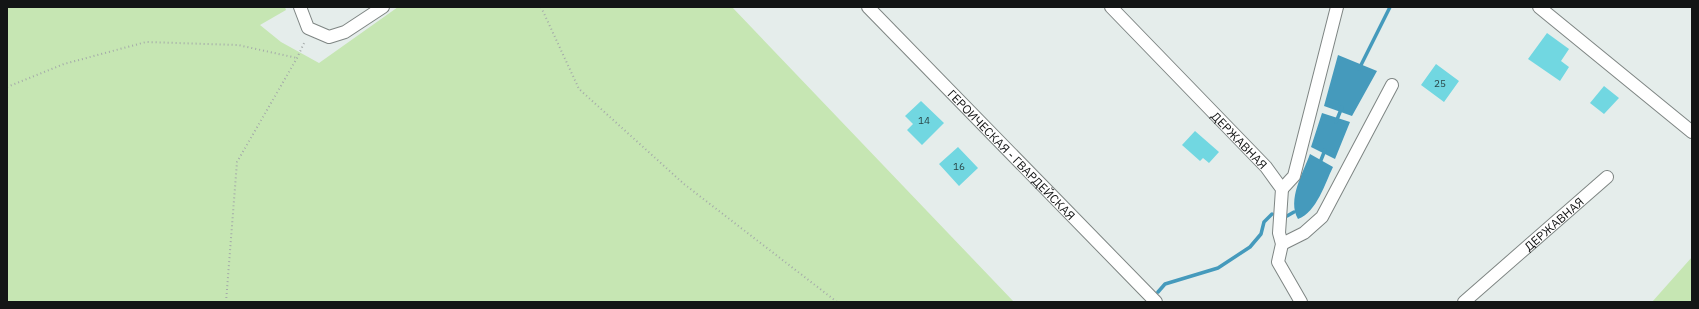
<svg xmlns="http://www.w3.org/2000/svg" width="1699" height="309" viewBox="0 0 1699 309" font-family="'IBM Plex Sans',sans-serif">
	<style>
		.green { fill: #c6e6b3 }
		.water { fill: #459abc }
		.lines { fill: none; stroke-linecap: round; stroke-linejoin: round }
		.stream { stroke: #459abc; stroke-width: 3.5 }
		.building { fill: #71d7e1 }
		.minor-casing { stroke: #7e8583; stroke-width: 14 }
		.path { stroke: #a4aaa9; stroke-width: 2; stroke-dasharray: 1 3; stroke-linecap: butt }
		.minor { stroke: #fff; stroke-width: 12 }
		.labels { text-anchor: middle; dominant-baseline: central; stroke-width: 3; stroke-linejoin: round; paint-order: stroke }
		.number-label { font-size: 10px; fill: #2a4648 }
		.street-label { font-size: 12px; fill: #131515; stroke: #f3faf8 }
	</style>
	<rect width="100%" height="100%" fill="#e5edeb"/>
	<path class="green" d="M7 7H285L286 10 260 25 281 42 319 63 398 7H732L1014 302H7Z
		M1692 257V302H1652Z"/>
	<path class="water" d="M1338 55 1377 71 1352 116 1324 106Z
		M1322 113 1350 122 1335 159 1311 147Z
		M1310 154 1333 167C1325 183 1317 212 1298 219 1287 200 1303 173 1310 154Z"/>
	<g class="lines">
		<path class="stream" d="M1359 69 1390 7
			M1336 122 1342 107
			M1321 160 1325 150
			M1287 216 1294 212
			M1158 292 1165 284 1218 268 1250 247 1261 234 1264 222 1272 214"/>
	</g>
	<path class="building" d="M1547 33 1569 49 1561 61 1569 67 1560 81 1528 59Z
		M1436 64 1459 81 1444 102 1421 85Z
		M1604 86 1619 98 1604 114 1590 103Z
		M921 101 944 123 922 145 907 130 913 124 905 116Z
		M1195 131 1219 152 1209 163 1203 158 1200 161 1182 145Z
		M958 147 978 168 959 186 939 164Z"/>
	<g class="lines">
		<g class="minor-casing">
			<g id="minor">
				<path d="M300 7 308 28 329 37 345 32 383 7"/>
				<path id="s1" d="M868 7 1156 302"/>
				<path id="s2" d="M1111 7 1266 167 1282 189 1279 233 1282 244 1278 262 1301 302"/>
				<path d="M1539 7 1692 132"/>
				<path d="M1282 189 1294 176 1337 7"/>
				<path d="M1282 244 1304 233 1322 217 1392 85"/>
				<path id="s3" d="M1464 302 1607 177"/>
			</g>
		</g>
		<path class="path" d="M541 7 579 89 684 184 837 302
			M7 87 64 64 146 42 238 45 297 58
			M226 302 237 162 297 58 305 41"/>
		<use href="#minor" class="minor"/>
	</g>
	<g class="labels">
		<g class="number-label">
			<text x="1440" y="83">25</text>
			<text x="924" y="120">14</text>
			<text x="959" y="166">16</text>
		</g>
		<g class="street-label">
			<text stroke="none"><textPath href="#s2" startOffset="185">ДЕРЖАВНАЯ</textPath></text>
			<text stroke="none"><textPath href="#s1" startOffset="206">ГЕРОИЧЕСКАЯ - ГВАРДЕЙСКАЯ</textPath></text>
			<text stroke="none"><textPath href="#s3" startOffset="119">ДЕРЖАВНАЯ</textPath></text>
		</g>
	</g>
	<rect width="1699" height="309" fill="none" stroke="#131515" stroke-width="16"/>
</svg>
